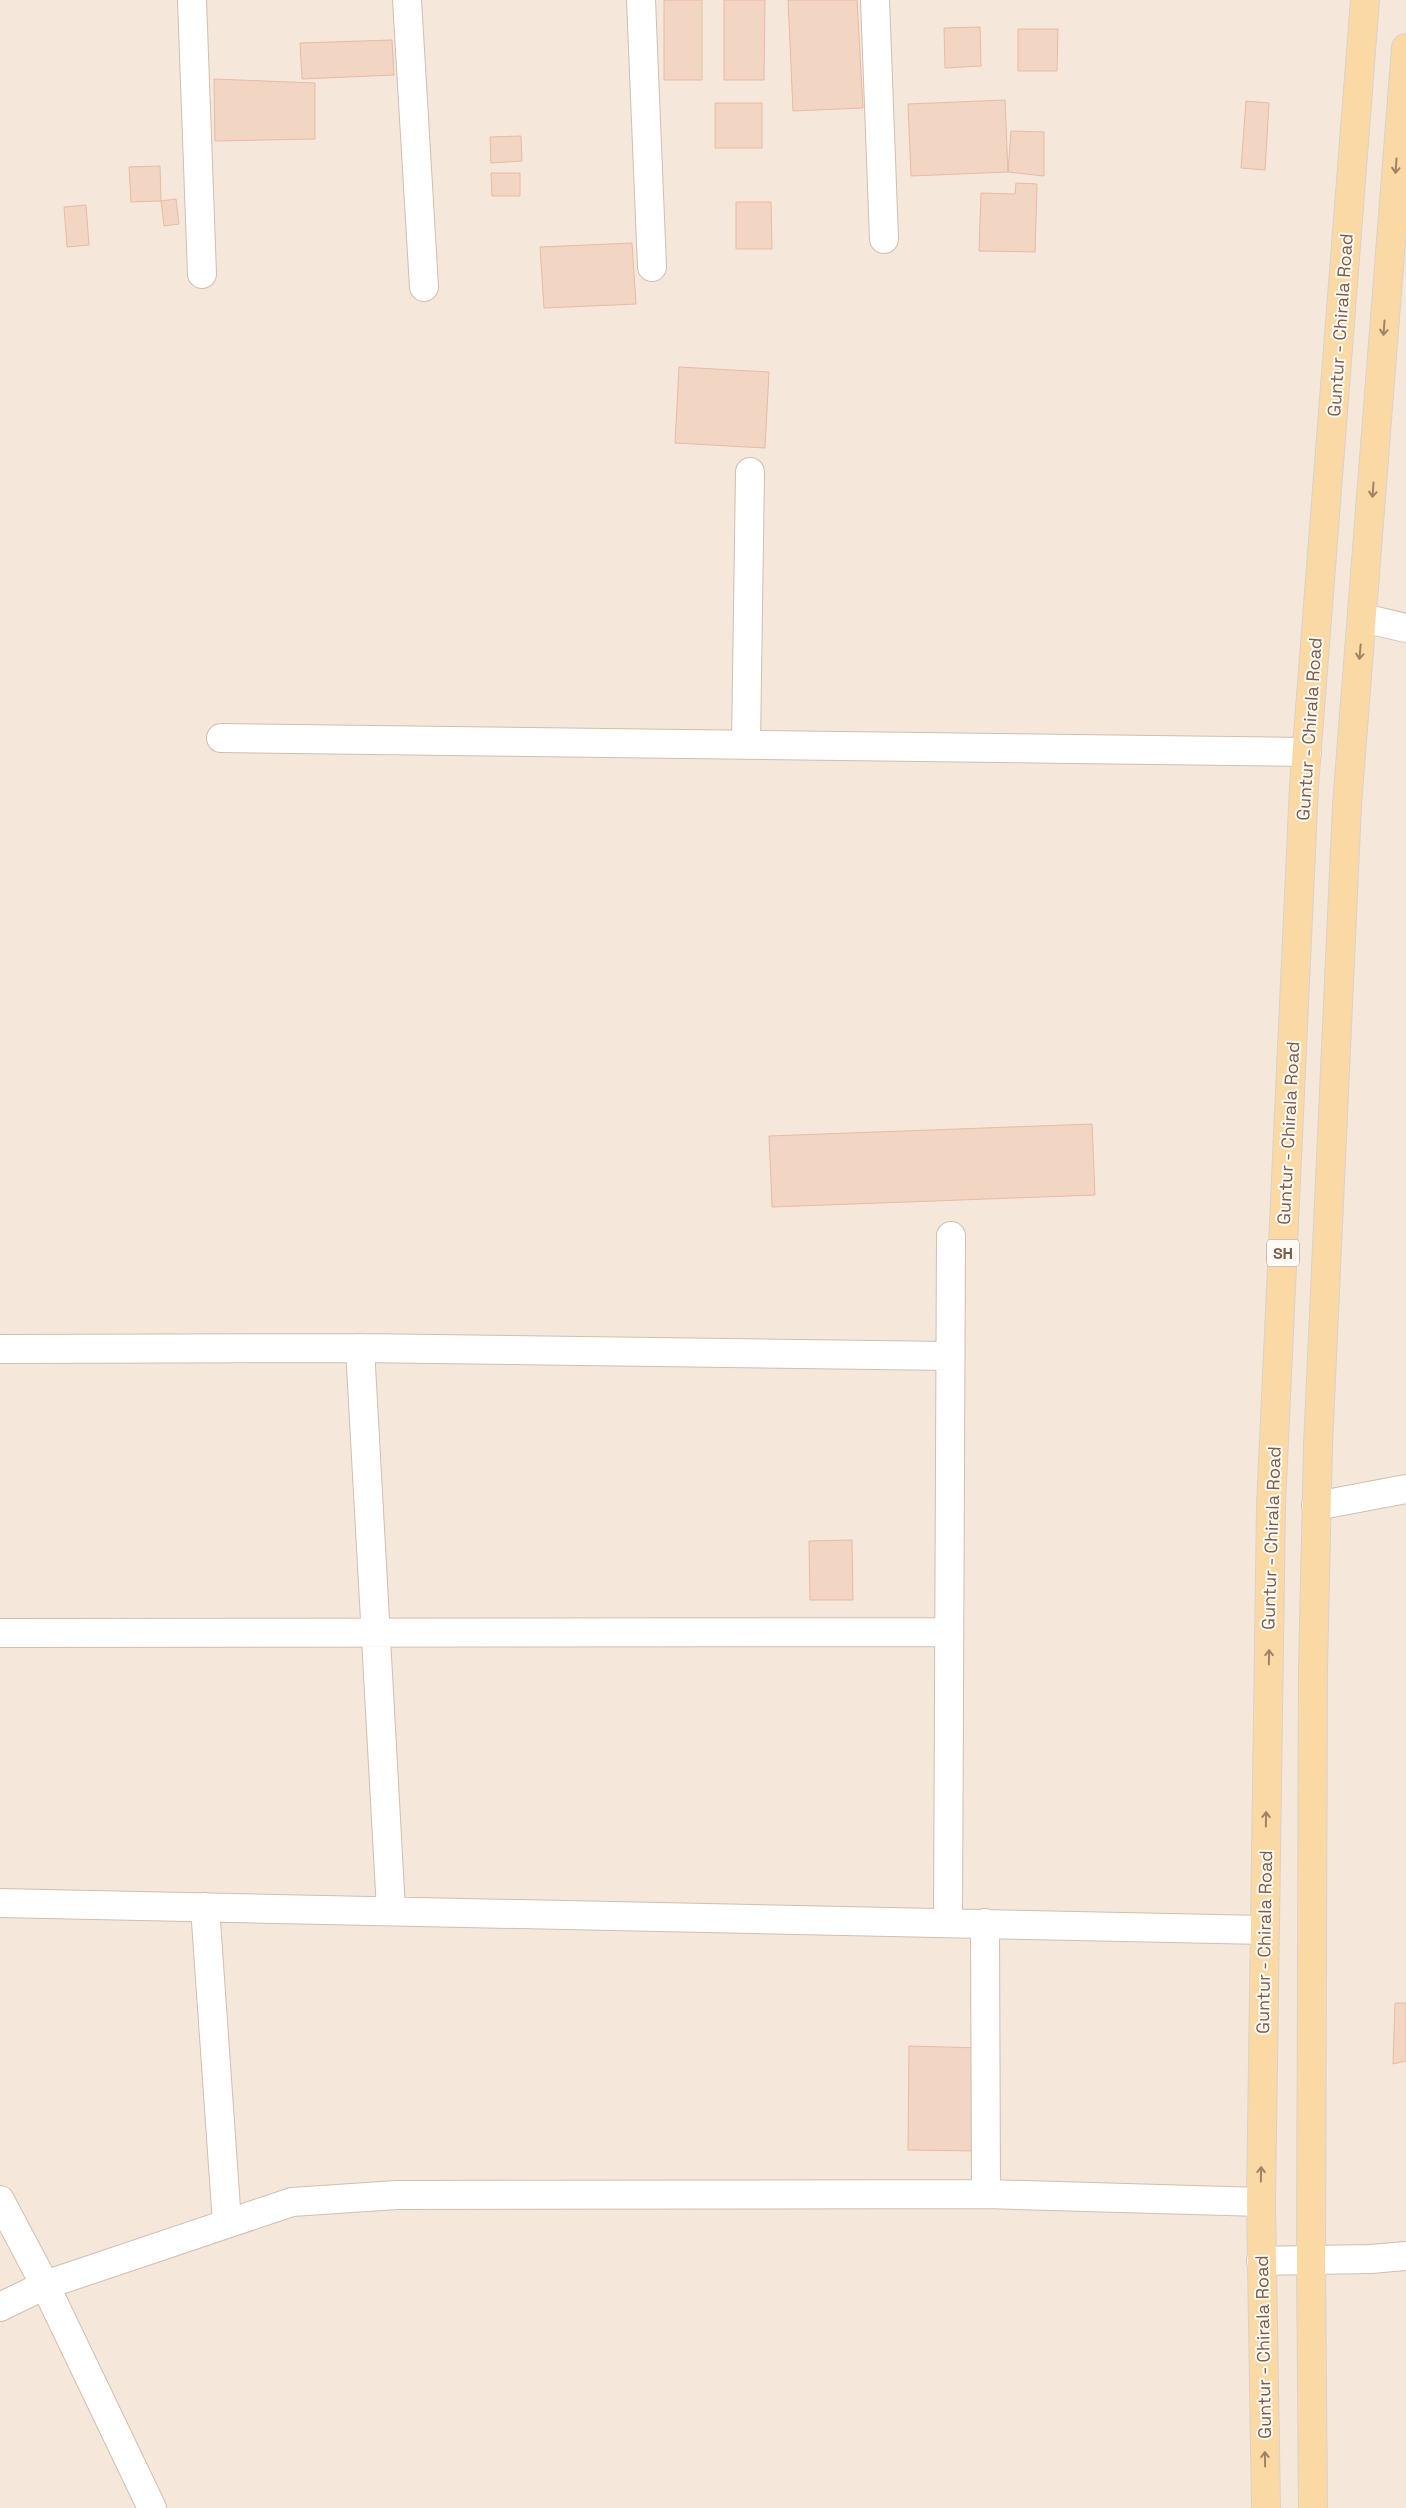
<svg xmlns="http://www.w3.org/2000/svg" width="1406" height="2508" viewBox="0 0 1406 2508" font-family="'Space Grotesk',sans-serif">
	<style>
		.residential { fill: #f5e8da }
		.building { fill: #f3d5c3; stroke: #e6bba3 }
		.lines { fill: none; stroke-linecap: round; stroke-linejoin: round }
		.street-casing { stroke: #d1beb0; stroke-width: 30 }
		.primary-casing { stroke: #dad1cd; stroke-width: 30 }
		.street { stroke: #fff; stroke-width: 28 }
		.primary { stroke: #fbd9a5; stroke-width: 28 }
		.oneway { stroke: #a18267 }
		.labels { text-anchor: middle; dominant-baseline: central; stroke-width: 4; stroke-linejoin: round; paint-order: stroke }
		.shield { fill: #fffaf3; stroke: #a28b7f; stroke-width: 1 }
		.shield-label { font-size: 16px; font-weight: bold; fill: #7a5c4d }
		.street-label { font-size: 18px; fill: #7a5c4d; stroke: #fffaf3 }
	</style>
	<rect width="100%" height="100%" fill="#fdf6ec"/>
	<path class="residential" d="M0 0H1406V2508H0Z"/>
	<path class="building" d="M664 0H702V80H664Z
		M724 0H765L764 80H724Z
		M788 0H857L863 108 793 111Z
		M980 27 981 66 945 68 944 28Z
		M1018 29H1058L1057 71H1018Z
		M392 40 394 75 302 79 300 43Z
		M214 79 315 83V139L215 141Z
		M1005 100 1008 172 911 176 908 104Z
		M1246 101 1269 103 1265 170 1241 168Z
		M715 103H762V148H715Z
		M1011 131 1044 132V176L1008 172Z
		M521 136 522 161 491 163 490 137Z
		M160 166 161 201 131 202 129 167Z
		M491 173H520V196H492Z
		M1016 183 1037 184 1035 252 979 251 981 193 1015 194Z
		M176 199 179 224 164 226 161 201Z
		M736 202H771L772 249H736Z
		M86 205 89 245 67 247 64 207Z
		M632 243 636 304 544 308 540 247Z
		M679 367 769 372 765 448 675 443Z
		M1092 1124 1095 1195 772 1207 769 1136Z
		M852 1540 853 1600H810L809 1541Z
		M1395 2003H1406V2061L1393 2064Z
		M909 2046 979 2048 978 2151 908 2150Z"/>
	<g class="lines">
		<g class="street-casing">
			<path id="street" d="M192 0 202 274
				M407 0 424 287
				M641 0 652 267
				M875 0 884 239
				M1363 618 1406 628
				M221 738 1307 752
				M746 744 750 472
				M360 1348 391 1910
				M0 1349 360 1348 950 1356
				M1316 1506 1406 1489
				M0 1633 948 1632
				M0 1903 1264 1930
				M205 1907 227 2223
				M948 1923 951 1236
				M985 1923 986 2194
				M0 2200 45 2285 152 2508
				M1261 2261 1371 2259 1406 2256
				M0 2307 45 2285 292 2202 397 2195 986 2194 1261 2202"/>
		</g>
		<g class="primary-casing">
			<path id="primary" d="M1266 2508 1261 2202 1271 1506 1304 786 1365 0
				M1313 2508 1311 2261 1313 1669 1318 1446 1347 805 1406 48"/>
		</g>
		<use href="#street" class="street"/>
		<use href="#primary" class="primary"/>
	</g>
	<defs><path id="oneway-shaft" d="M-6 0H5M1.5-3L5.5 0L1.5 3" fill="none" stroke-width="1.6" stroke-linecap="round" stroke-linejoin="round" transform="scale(1.25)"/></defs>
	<g class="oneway">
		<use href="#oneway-shaft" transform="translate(1396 166) rotate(94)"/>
		<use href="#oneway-shaft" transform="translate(1384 328) rotate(94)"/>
		<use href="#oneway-shaft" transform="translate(1373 490) rotate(94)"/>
		<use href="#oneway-shaft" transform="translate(1360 652) rotate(95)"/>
		<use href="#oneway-shaft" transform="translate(1269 1657) rotate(-89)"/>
		<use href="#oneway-shaft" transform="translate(1266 1819) rotate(-89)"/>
		<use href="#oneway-shaft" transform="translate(1261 2174) rotate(-89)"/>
		<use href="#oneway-shaft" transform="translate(1265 2459) rotate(-91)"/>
	</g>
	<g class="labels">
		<rect class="shield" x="1267" y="1239.5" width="32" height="27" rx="4"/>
		<g class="shield-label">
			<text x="1283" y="1253">SH</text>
		</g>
		<g class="street-label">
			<text transform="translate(1340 325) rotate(-86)">Guntur - Chirala Road</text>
			<text transform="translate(1309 729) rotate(-86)">Guntur - Chirala Road</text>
			<text transform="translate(1288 1133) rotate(-87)">Guntur - Chirala Road</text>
			<text transform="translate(1271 1538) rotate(-88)">Guntur - Chirala Road</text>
			<text transform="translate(1264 1942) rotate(-89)">Guntur - Chirala Road</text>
			<text transform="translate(1263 2347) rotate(-91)">Guntur - Chirala Road</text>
		</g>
	</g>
</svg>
